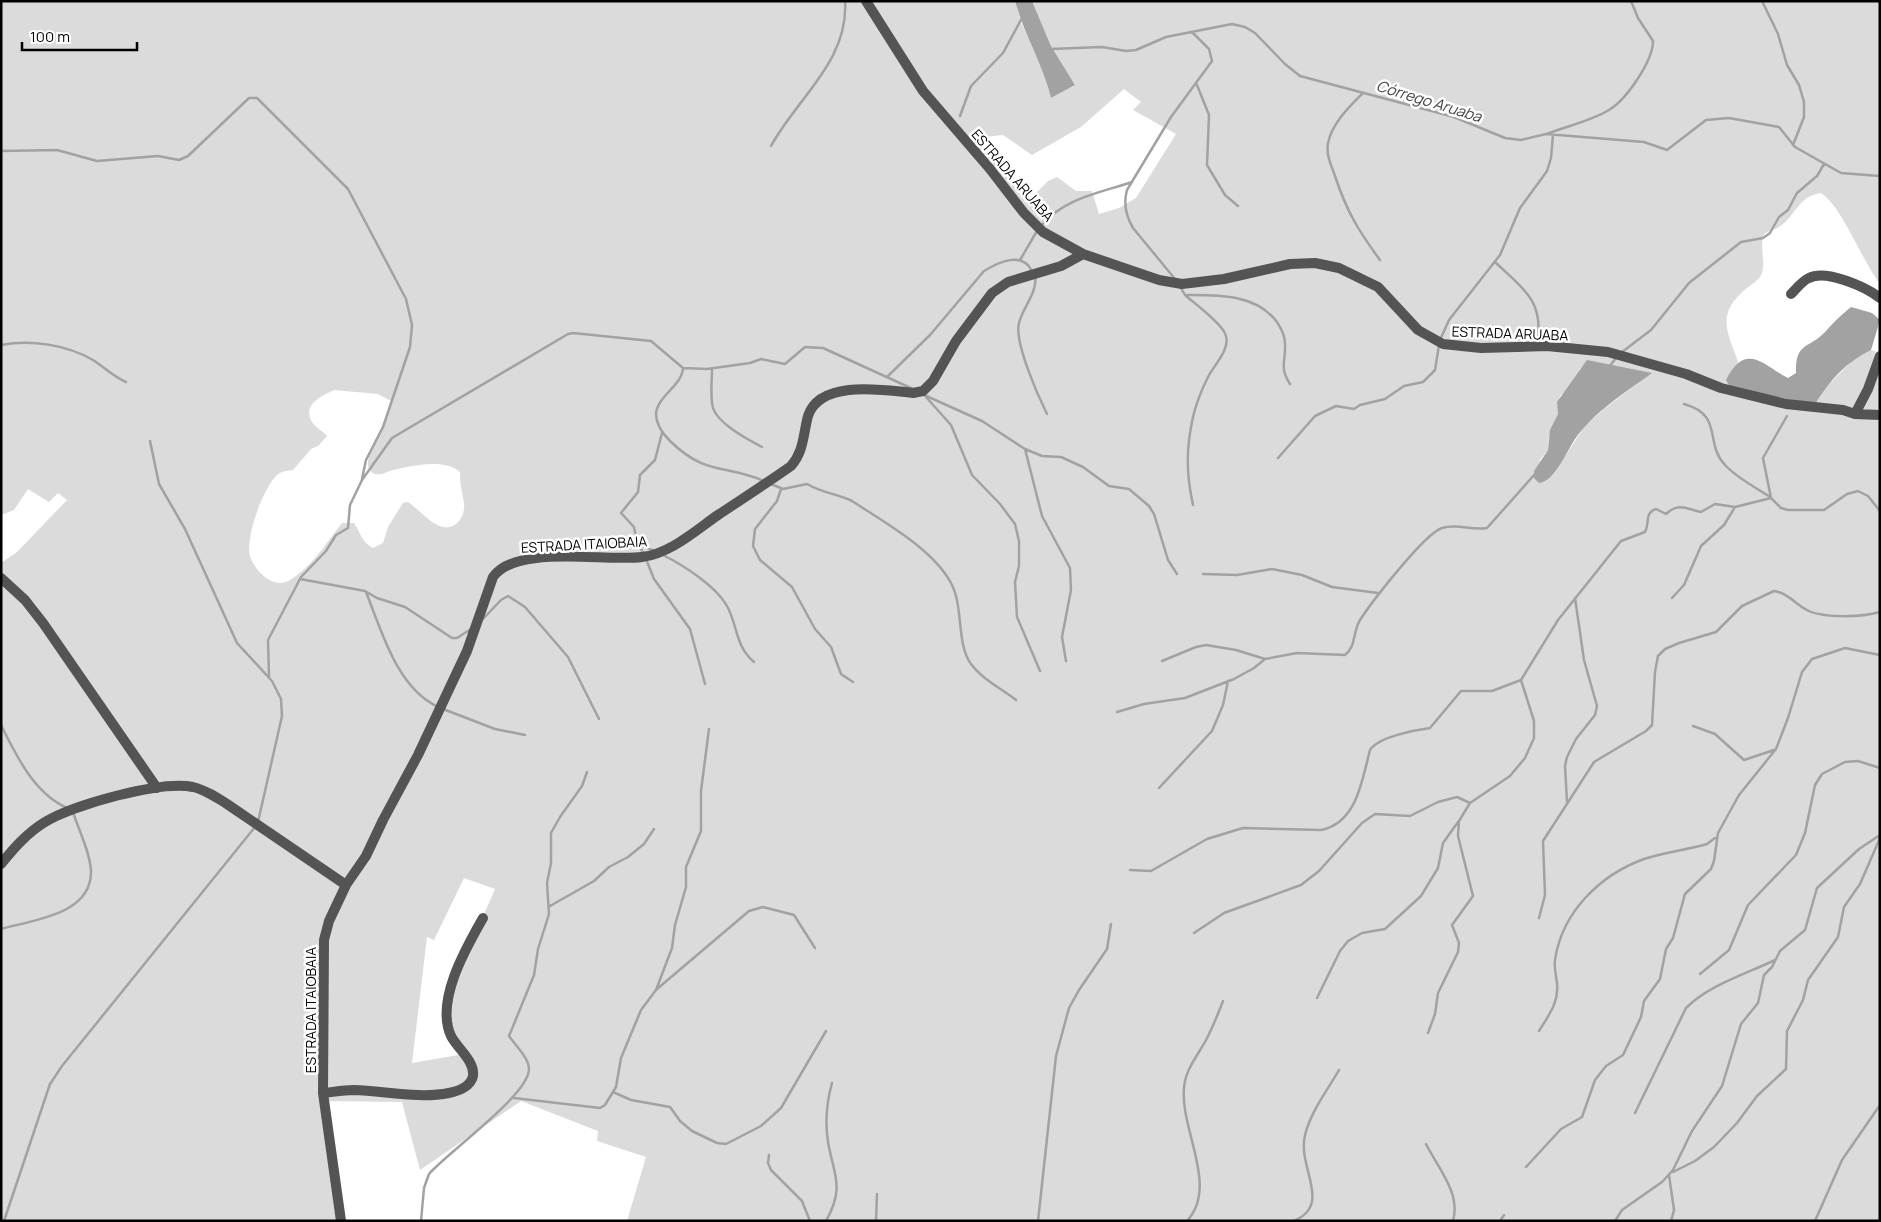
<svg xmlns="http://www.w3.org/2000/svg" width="1881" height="1222" viewBox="0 0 1881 1222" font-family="Manrope,sans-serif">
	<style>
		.green { fill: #dbdbdb; fill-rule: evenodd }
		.water { fill: #a2a2a2 }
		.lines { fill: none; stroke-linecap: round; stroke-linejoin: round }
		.stream { stroke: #a2a2a2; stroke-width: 2.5 }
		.minor { stroke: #545454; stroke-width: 10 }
		.labels { text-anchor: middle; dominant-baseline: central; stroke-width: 5; stroke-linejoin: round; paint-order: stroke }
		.street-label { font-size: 14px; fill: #000; stroke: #fff }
		.water-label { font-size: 15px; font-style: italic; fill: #434343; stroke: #fff }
	</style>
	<rect width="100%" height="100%" fill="#fff"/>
	<path class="green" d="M1 1H1015L1021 22 1046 77 1051 98 1075 85 1051 46 1032 1H1880V284C1861 259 1843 208 1821 193 1799 196 1797 213 1782 225 1777 229 1770 230 1764 234 1759 250 1766 260 1762 272 1761 279 1752 284 1747 288 1715 314 1727 331 1739 364L1733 369 1826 387 1856 357 1871 350 1880 353V1221H627L646 1157 597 1141 598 1131 521 1101 420 1170 402 1102 326 1101 343 1221H1V563L17 552 67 500 58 493 49 502 28 489 14 510 1 515ZM1124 89 1141 102 1133 110 1176 134 1136 198 1119 208 1099 214 1092 191H1076L1057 177 1048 181 1032 197 1022 196 984 137 1003 135 1032 155 1081 127ZM1581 368 1651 373 1604 409 1584 427 1562 461H1539L1548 450 1549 436 1558 414 1560 396 1569 388ZM334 390 378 394 391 401C393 418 352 465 375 474 382 476 387 471 393 470 413 466 444 458 460 472 460 487 462 490 464 503 465 508 463 517 459 521 442 540 423 512 408 502L403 503 388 527 383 543 373 548C361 542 361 533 354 523H342C327 542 312 567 290 580 274 590 255 572 250 556 245 538 263 489 276 476 281 471 286 471 293 470L311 449 318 446 327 436C323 431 316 428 312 422 302 405 321 396 334 390ZM464 878 495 889 481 921 447 988 448 1029 464 1054 412 1063 427 937 434 940Z"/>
	<path class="water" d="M1015 1H1032L1051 46 1075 85 1051 98C1043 64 1024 35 1015 1Z
		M1851 307 1872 313 1880 320 1871 350C1846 362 1830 380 1815 404L1802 405 1730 387 1726 380C1746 340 1765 367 1788 378L1796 373C1795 342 1809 349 1825 332 1834 322 1841 315 1851 307Z
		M1587 360 1652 373C1625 393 1595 411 1575 439 1567 451 1554 482 1539 483L1534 478V471L1548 450 1550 430 1558 414 1557 402Z"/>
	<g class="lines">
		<path class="stream" d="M1762 1 1778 34 1787 65 1799 85 1804 102V117L1793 145
			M1051 49 1102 47 1126 51 1136 50 1166 37 1232 24 1245 27 1255 33 1285 64 1300 76 1454 117 1505 138 1521 140 1546 134 1644 142 1667 150 1706 120 1729 118 1779 127 1795 147 1841 173 1880 176
			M1197 85 1209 115 1207 165 1225 195 1238 206
			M1363 93C1350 106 1332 123 1328 143 1326 156 1331 164 1335 176 1347 212 1358 230 1380 260
			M960 116 971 86 1003 53 1022 18
			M1547 134C1567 126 1591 121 1609 110 1626 100 1653 61 1653 41L1638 18 1631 1
			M771 146C797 98 849 61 845 1
			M1 151 57 150 97 161 158 156 179 160 188 156 249 98H257L348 189 406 299 412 325 410 347 383 427 366 460 362 479
			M1040 227C1063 198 1100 193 1132 182
			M1020 260 1037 231
			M1495 262C1520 286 1543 299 1538 338
			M1035 276C1038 292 1023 307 1019 323 1014 342 1038 396 1047 414
			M1175 279 1133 228C1126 216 1123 204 1127 190L1171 117 1212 61 1209 49 1192 32
			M1181 288 1185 295C1194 303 1224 325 1226 336 1230 350 1214 365 1208 377 1202 389 1196 404 1193 417 1186 449 1186 473 1193 505
			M1187 295C1218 295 1256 294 1277 322 1281 329 1285 335 1285 344 1286 362 1279 367 1290 384
			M1440 340 1449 320 1500 255 1520 208 1547 171 1551 158 1553 135
			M1 345C31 339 67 345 93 360 104 367 114 377 126 382
			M1622 352 1651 330 1689 283 1741 242 1763 238 1770 233 1779 217 1788 210 1797 193 1817 176 1824 164
			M1609 367 1616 358
			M683 368C682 386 657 396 656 414 656 424 663 434 670 441 706 476 724 464 764 481
			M712 369C712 381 710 397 713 408 718 424 749 440 762 447
			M888 376 930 335 984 271C999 262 1022 251 1032 271
			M922 394 982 421 1025 449 1042 456 1061 457 1083 467 1109 486 1129 489 1149 506 1154 514 1168 560 1177 574
			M926 397 951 425 972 475 1000 504 1015 524 1019 541V566L1015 582 1017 617 1040 671
			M1684 404C1724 415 1704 443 1725 465 1737 478 1755 487 1770 497
			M1787 416 1763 458 1771 498 1781 508 1788 510H1824L1847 494 1858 491 1868 496 1880 511
			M150 441 159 484 185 529 237 643 272 681 281 699 282 716 258 822
			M1025 449 1042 516 1070 568 1071 590 1062 637 1066 661
			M1278 458 1315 416 1336 406 1354 409 1360 405 1385 399 1404 386 1423 382 1435 370 1439 345
			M771 484 783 489 807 484C825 494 835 493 852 501 884 522 933 549 951 583 964 607 956 644 971 664 982 679 1002 689 1016 700
			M781 489 777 501 755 529 753 546 760 560 792 587 815 629 831 647 841 674 853 682
			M638 544 654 551
			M644 554 637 543 634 527 621 513 638 492 640 475 655 460 662 433
			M663 555C683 565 716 586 727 606 738 626 735 646 754 662
			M646 559 654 579 690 629 705 684
			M1203 574 1237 575 1272 569 1302 575 1332 587 1378 593
			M300 579 365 591 377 598 405 607 452 638H457L471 629
			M366 592C382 632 397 688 438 707
			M1672 598 1684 585 1701 546 1724 525 1735 507
			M483 619 501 600 508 596 525 607 568 657 599 719
			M1162 661 1196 647 1206 645 1236 650 1265 659 1297 653 1345 655C1356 647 1353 631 1360 620 1371 603 1424 534 1442 528 1458 523 1471 531 1487 528L1535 474
			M269 676 268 640 301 577 326 551 336 535 348 528 350 505 362 480 392 438 568 334 573 333 651 341 683 368 707 369 750 363 761 359 785 364 805 347 823 348 913 389
			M443 709 495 729 525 735
			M1117 712 1144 704 1185 698 1234 679 1254 668 1265 659
			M1 725C17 757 34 793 67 808
			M1693 726 1715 734 1744 760 1774 750
			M1159 788 1212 731 1223 705 1228 681
			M1567 802 1565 766 1567 757 1576 739 1595 715 1597 706 1584 660 1575 598
			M1130 870 1151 871 1207 839 1243 828 1321 830C1357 823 1362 780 1370 750 1378 737 1415 730 1430 728L1461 691H1492L1521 680
			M550 906 594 881 609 867 628 857 644 844 654 829
			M1539 918 1545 895 1543 841 1594 762 1646 731 1652 725 1655 672 1658 656 1665 649 1679 643 1716 632 1742 606 1774 591C1787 593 1795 603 1805 609 1821 619 1863 617 1880 612
			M1 929C32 920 92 915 91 871 90 852 79 831 73 812
			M1194 933 1224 913 1301 885 1319 871 1362 823 1375 814 1410 816 1438 802 1457 797 1470 803
			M1700 974 1729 950 1748 905 1796 855 1805 833 1815 785 1822 774 1845 762 1858 761 1880 768
			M657 989 749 911 763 907 794 915 815 948
			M1317 998 1340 951 1348 941 1362 933 1385 929 1421 896 1438 868 1443 843 1458 822
			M1539 1031C1549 1015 1559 1002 1557 983 1556 976 1554 967 1555 960 1562 912 1600 875 1644 859 1665 852 1686 850 1707 844L1715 838
			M1428 1033 1435 1014 1438 993 1458 952 1459 943 1452 925 1473 896 1458 836 1459 821 1470 803 1510 776 1525 758 1534 738V721L1521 680 1558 620 1621 541 1645 532C1650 523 1644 513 1656 509L1666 514C1679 502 1686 509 1701 512L1715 504 1735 507 1771 498
			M613 1092 631 1100 670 1107 680 1121 692 1131 717 1143 726 1144 761 1126 781 1108 826 1031
			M514 1098 600 1108 605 1105 616 1087 621 1058 641 1010 656 990 672 948 675 925 686 887V867L701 831V791L709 729
			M1635 1113 1686 1008C1709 985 1746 974 1775 960
			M1426 1144C1438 1168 1461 1193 1453 1221
			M769 1155 768 1163 771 1170 802 1201 810 1221
			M1526 1167 1561 1129 1582 1117 1595 1080 1606 1066 1623 1055 1641 1017 1644 1001 1660 979 1666 949 1673 938 1685 894 1711 869 1714 861 1718 833 1739 795 1776 749 1788 718 1802 672 1812 659 1845 648 1880 655
			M1673 1172 1695 1161 1714 1147 1737 1123 1757 1096 1786 1069 1787 1031 1803 1000 1808 980 1838 937 1844 907 1860 884 1880 838
			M1669 1175 1674 1210 1671 1221
			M4 1221 50 1084 62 1066 255 827
			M421 1221 424 1188 429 1174C448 1152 529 1095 529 1069 529 1058 515 1045 509 1036L534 975 538 949 549 914 547 883 551 863V833L560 817 582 786 587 772
			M826 1221C845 1187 834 1176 828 1142 825 1123 827 1101 832 1083
			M876 1221 877 1194
			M1038 1221 1056 1056 1069 1008 1079 990 1107 949 1111 924
			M1187 1221C1219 1186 1180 1130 1184 1088 1185 1070 1198 1055 1206 1040 1213 1027 1218 1014 1223 1001
			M1294 1221C1333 1204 1297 1168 1305 1135 1311 1111 1327 1091 1339 1070
			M1500 1221 1504 1215
			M1615 1221 1622 1210 1662 1182 1673 1170 1692 1131 1722 1086 1741 1024 1758 1003 1764 975 1772 967 1780 951 1805 930 1817 888 1859 849 1880 835
			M1815 1221 1842 1160 1880 1105"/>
		<path class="minor" d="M866 1 923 91 990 169 1024 213 1043 232 1083 254 1159 280 1182 284 1224 279 1290 264 1315 263 1339 268 1378 287 1418 330 1443 344 1481 348 1547 346 1608 352 1686 374 1721 388 1786 404 1843 410 1855 414 1880 415
			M1791 294C1796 289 1802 281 1809 278 1826 269 1866 287 1880 298
			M1855 414 1868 389 1880 356
			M1 578 25 600 43 623 157 788
			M1 864C14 848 27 833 45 822 73 805 161 780 193 787 205 790 216 797 227 804L346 885
			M323 1093C333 1092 344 1090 354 1090 385 1091 419 1099 449 1093 459 1091 471 1086 473 1076 475 1061 457 1048 451 1036 435 1001 466 948 483 918
			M341 1221 323 1093 324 940 329 921 346 885 366 856 383 820 418 755 467 651 493 577C516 544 605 562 642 557 670 554 696 530 718 515 742 499 767 483 791 466 804 451 803 435 808 416 820 379 884 390 913 393L923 391 933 381 956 341 992 293 1008 282 1061 266 1083 254"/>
	</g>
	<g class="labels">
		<g class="street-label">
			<text transform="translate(1013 175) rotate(49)">ESTRADA ARUABA</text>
			<text transform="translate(1510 333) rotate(2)">ESTRADA ARUABA</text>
			<text transform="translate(584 544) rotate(-3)">ESTRADA ITAIOBAIA</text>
			<text transform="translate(310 1010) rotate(-90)">ESTRADA ITAIOBAIA</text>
		</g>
		<g class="water-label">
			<text transform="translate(1429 101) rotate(17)">Córrego Aruaba</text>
		</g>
	</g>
	<rect width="1881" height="1222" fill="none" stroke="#000000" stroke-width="5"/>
	<path d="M22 42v8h115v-8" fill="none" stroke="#000000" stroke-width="2.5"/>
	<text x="30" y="42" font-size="15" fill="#000000" stroke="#ffffff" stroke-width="4" paint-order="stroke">100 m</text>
</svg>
